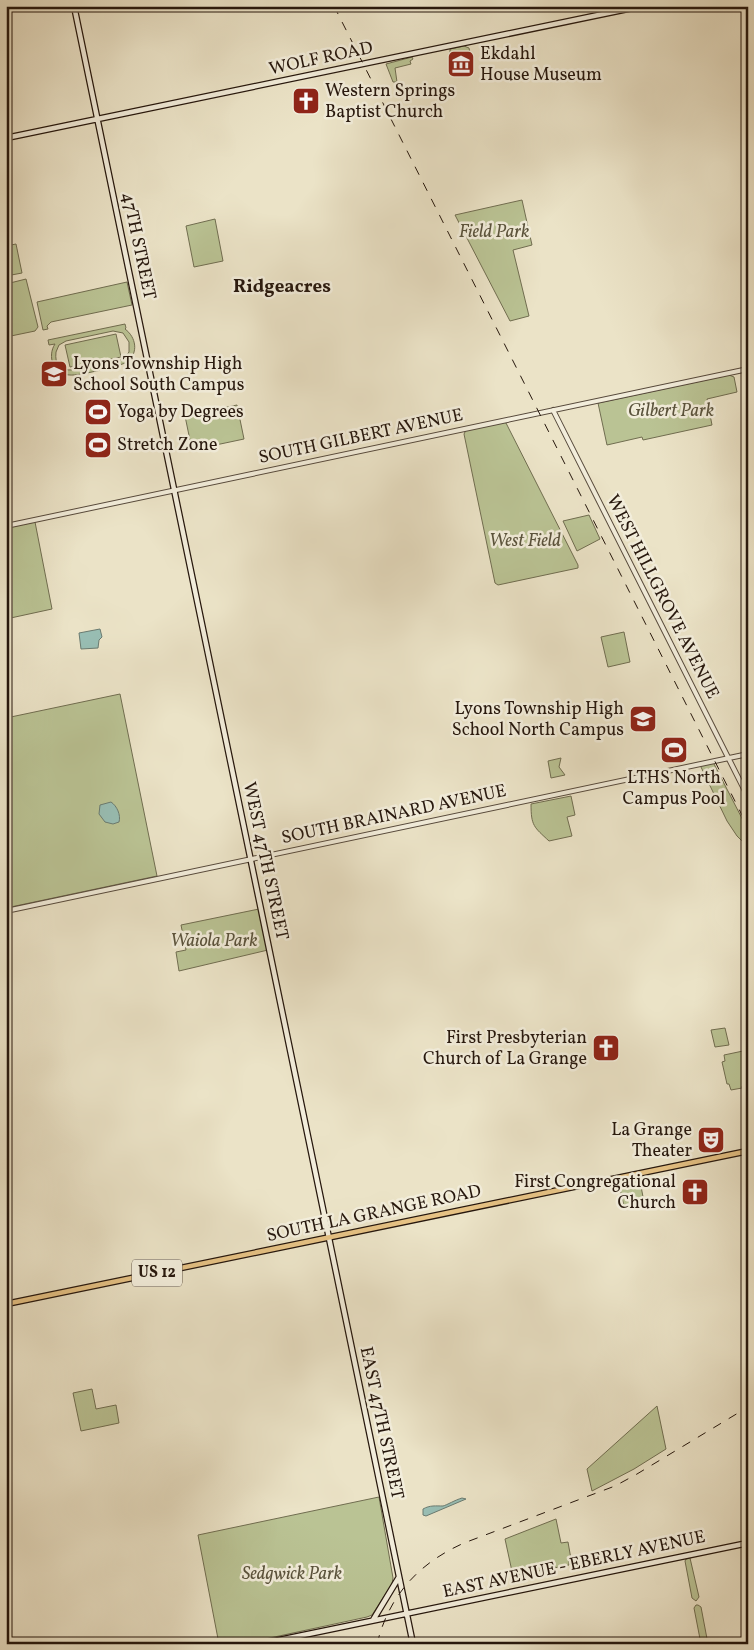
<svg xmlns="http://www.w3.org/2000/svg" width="754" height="1650" viewBox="0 0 754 1650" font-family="Vollkorn,serif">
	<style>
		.green { fill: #bac394; stroke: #706d50; fill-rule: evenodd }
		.water { fill: #98beb4; stroke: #6a7b71 }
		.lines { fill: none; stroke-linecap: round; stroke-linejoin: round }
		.tertiary-casing { stroke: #574a3c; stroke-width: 6 }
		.secondary-casing { stroke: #26170d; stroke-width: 7 }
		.primary-casing { stroke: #26170d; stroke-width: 7 }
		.tertiary { stroke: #f2eddb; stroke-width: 4 }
		.secondary { stroke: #f2eddb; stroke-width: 4.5 }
		.primary { stroke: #e6c284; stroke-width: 4.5 }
		.rail { stroke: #26170d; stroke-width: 1; stroke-dasharray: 9 9; stroke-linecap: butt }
		.labels { text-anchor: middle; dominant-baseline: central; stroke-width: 5; stroke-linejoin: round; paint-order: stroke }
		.shield { fill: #f2eddb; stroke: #63574b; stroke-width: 1 }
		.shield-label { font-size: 16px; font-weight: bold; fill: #26170d }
		.poi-label { font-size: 18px; fill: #26170d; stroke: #f2eddb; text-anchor: start }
		.street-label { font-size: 18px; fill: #26170d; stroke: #f2eddb }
		.park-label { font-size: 18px; font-style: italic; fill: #5a533c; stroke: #f2eddb }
		.neighbourhood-label { font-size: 19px; font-weight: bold; fill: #26170d; stroke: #f2eddb }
	</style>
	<rect width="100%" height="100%" fill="#ebe3c7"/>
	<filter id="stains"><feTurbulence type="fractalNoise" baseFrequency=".004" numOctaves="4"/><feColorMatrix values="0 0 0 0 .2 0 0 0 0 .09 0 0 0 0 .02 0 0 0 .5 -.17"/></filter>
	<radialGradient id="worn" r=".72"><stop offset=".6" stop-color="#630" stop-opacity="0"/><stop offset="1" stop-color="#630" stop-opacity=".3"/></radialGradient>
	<path class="green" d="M464 46 469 48 473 66 457 69 454 56 450 55V49Z
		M412 57 413 59 410 61 411 64 395 68 397 82H393L386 64Z
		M522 200 532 245 513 250 529 316 510 321 455 215Z
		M215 219 223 261 194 267 186 226Z
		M16 244 22 273 6 276V246Z
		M26 279 38 327 35 331 6 337V284Z
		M127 282 132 305 51 322 47 326 48 329 43 330 37 302Z
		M125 324 126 328 125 329C136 337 139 353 127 362 121 366 78 376 70 375 53 375 47 356 55 344L49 345 48 340ZM113 331 123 333 129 342V352C122 364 106 364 94 366 79 369 53 378 56 352L59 345 66 341Z
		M116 334 121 357 70 367 65 345Z
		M729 375 734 377 737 392 707 399 712 425 643 440 642 437 607 445 598 403Z
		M237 405 244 439 192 450 185 416Z
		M504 422 506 423 578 565V568L498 585 495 583 464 434 466 430Z
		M589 515 600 539 577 551 563 521Z
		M35 522 52 609 6 619V528Z
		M624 632 630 662 608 667 601 637Z
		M120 694 157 876 6 908V718Z
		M561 758 559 767 565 775 551 778 548 761Z
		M713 762 748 830V847L737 836 727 821 700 765Z
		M571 796 575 815 567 817 572 836 549 841C534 827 531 826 531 804Z
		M259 909 268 950 179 971 176 952 186 950 181 925Z
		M725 1028 729 1045 715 1047 711 1030Z
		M743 1051 748 1061V1084L742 1086V1088L731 1090 729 1084H727L722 1062 725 1061 724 1055Z
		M639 1176 644 1202 624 1206 618 1181Z
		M92 1389 96 1409 116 1405 119 1423 81 1431 73 1393Z
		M657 1406 666 1449 634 1469 592 1491 587 1469Z
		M379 1497 393 1578 392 1584 372 1615 367 1617 242 1644H219L198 1535Z
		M556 1519 561 1543 568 1542 571 1559 569 1560V1565L513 1576 505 1539Z
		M690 1558 699 1597 696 1601 692 1598 685 1561 686 1559Z
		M696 1605H698L701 1607 708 1644H701L694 1608Z"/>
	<path class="water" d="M100 629 102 637 99 640 98 648 81 649 79 633Z
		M111 802C117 806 121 815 119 822L113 824 105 822 99 814 100 805Z
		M462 1498 466 1499 426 1516 423 1515V1509C430 1505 436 1506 443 1506 447 1505 455 1500 462 1498Z"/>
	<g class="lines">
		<g class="tertiary-casing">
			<path id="tertiary" d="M553 410 748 797
				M6 526 748 369
				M6 911 748 754"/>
		</g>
		<g class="secondary-casing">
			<path id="secondary" d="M74 6 413 1644
				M6 138 642 6
				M373 1620 399 1577
				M260 1644 748 1543"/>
		</g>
		<g class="primary-casing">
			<path id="primary" d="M6 1304 748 1151"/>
		</g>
		<use href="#tertiary" class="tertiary"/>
		<use href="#secondary" class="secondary"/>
		<use href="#primary" class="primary"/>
		<path class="rail" d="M334 6 748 827
			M377 1644C389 1595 419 1563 464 1543L615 1486 637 1474 748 1407"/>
	</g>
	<defs>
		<g id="museum-square" transform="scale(1.4375)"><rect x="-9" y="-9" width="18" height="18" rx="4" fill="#8f2418" stroke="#f2eddb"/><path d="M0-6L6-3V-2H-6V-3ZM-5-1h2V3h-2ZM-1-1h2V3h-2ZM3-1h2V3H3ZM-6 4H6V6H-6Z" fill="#fff"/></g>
		<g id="church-square" transform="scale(1.4375)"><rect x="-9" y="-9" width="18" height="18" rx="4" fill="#8f2418" stroke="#f2eddb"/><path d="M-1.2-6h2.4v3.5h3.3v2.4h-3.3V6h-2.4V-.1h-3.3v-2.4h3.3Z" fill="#fff"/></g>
		<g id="school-square" transform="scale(1.4375)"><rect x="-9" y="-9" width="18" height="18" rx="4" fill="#8f2418" stroke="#f2eddb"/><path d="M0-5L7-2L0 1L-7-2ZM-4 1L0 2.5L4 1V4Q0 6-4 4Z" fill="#fff"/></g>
		<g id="stadium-square" transform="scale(1.4375)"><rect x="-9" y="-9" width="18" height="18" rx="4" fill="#8f2418" stroke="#f2eddb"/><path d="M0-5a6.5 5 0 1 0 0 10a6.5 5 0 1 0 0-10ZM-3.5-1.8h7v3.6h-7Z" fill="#fff"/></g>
		<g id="theatre-square" transform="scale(1.4375)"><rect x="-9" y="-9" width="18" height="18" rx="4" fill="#8f2418" stroke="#f2eddb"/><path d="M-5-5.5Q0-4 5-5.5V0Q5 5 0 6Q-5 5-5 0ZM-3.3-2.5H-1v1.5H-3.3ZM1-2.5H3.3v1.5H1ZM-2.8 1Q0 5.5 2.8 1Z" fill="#fff"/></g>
	</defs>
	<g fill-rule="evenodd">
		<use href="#museum-square" x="461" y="64"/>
		<use href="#church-square" x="306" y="101"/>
		<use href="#school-square" x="54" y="374"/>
		<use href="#stadium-square" x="98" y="412"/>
		<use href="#stadium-square" x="98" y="445"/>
		<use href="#school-square" x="643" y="719"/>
		<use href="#stadium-square" x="674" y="750"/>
		<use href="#church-square" x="606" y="1048"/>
		<use href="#theatre-square" x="711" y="1140"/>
		<use href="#church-square" x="695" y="1192"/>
	</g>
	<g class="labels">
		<rect class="shield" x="132" y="1259.5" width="50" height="27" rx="4"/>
		<g class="shield-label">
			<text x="157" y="1273">US 12</text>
		</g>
		<g class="poi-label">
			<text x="480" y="54">Ekdahl<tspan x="480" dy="21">House Museum</tspan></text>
			<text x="325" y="91">Western Springs<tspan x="325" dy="21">Baptist Church</tspan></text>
			<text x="73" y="364">Lyons Township High<tspan x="73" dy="21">School South Campus</tspan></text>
			<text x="117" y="412">Yoga by Degrees</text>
			<text x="117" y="445">Stretch Zone</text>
			<text x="624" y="709" text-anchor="end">Lyons Township High<tspan x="624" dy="21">School North Campus</tspan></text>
			<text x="674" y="778" text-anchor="middle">LTHS North<tspan x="674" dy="21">Campus Pool</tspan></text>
			<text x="587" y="1038" text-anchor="end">First Presbyterian<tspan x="587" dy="21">Church of La Grange</tspan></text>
			<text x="692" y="1130" text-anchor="end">La Grange<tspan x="692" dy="21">Theater</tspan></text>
			<text x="676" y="1182" text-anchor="end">First Congregational<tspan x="676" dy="21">Church</tspan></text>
		</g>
		<g class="street-label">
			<text transform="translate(321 59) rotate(-12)">WOLF ROAD</text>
			<text transform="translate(138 246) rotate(78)">47TH STREET</text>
			<text transform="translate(361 437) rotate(-12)">SOUTH GILBERT AVENUE</text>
			<text transform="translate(662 597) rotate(63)">WEST HILLGROVE AVENUE</text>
			<text transform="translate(394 815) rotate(-12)">SOUTH BRAINARD AVENUE</text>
			<text transform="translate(265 861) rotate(78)">WEST 47TH STREET</text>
			<text transform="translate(374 1214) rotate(-12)">SOUTH LA GRANGE ROAD</text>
			<text transform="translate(381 1423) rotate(78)">EAST 47TH STREET</text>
			<text transform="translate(574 1565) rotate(-12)">EAST AVENUE - EBERLY AVENUE</text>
		</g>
		<g class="park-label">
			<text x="494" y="232">Field Park</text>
			<text x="671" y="411">Gilbert Park</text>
			<text x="525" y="541">West Field</text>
			<text x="214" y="941">Waiola Park</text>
			<text x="292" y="1574">Sedgwick Park</text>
		</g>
		<g class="neighbourhood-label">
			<text x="282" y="287">Ridgeacres</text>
		</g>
	</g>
	<rect width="754" height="1650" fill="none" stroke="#ebe3c7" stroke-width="25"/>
	<rect x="8" y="8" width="739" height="1635" fill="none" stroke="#26170d" stroke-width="2.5"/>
	<rect x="12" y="12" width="729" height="1625" fill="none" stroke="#26170d"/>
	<rect width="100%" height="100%" filter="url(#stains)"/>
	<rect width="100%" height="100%" fill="url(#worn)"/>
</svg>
